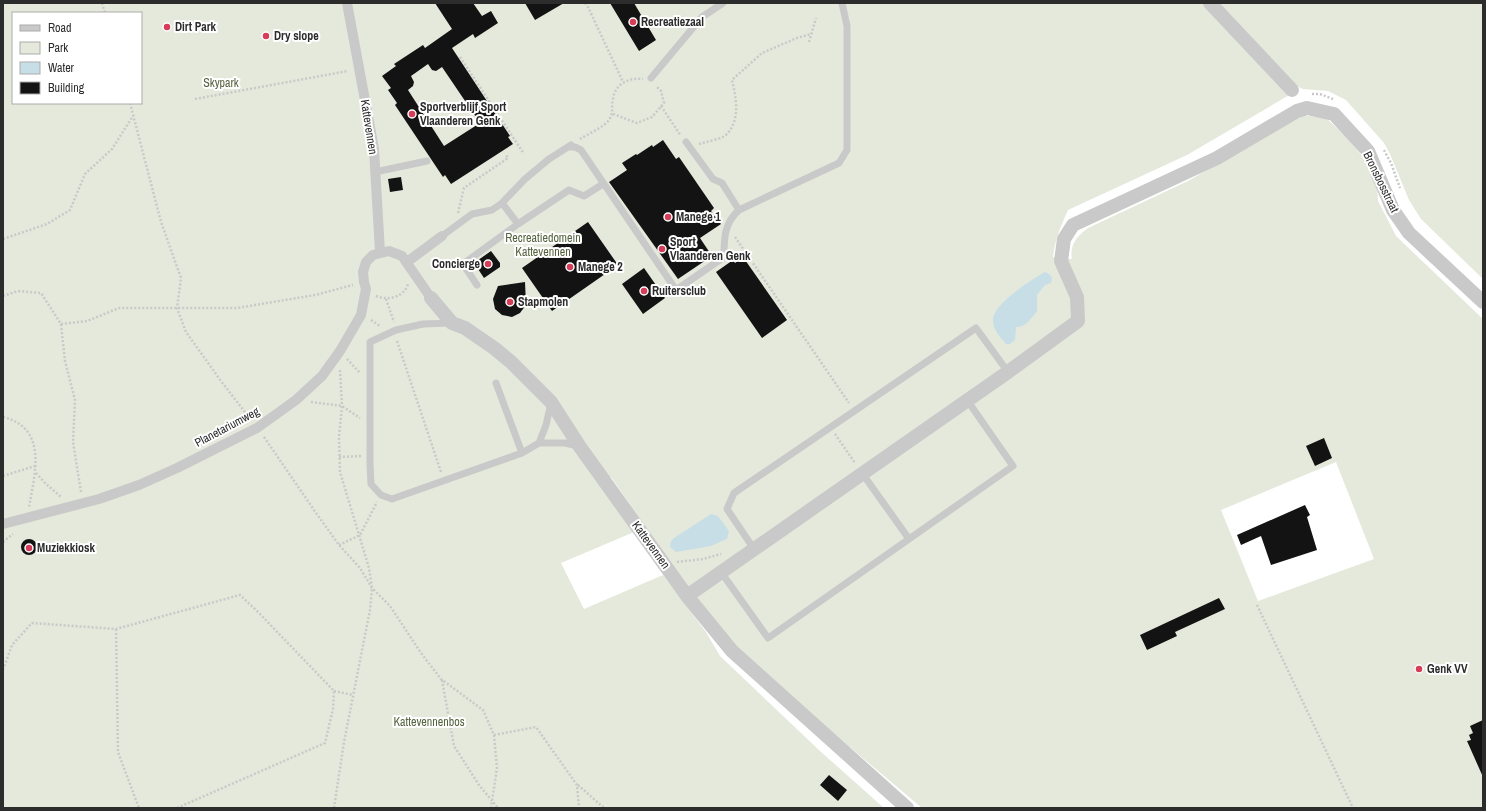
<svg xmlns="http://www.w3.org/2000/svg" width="1486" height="811" viewBox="0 0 1486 811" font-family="'Archivo Narrow',sans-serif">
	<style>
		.green { fill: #e4e9db; fill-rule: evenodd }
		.water { fill: #c8dee7 }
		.building { fill: #131313; fill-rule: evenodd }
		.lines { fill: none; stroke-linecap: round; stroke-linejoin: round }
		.path { stroke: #c9c9c9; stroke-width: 2.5; stroke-dasharray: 2 2; stroke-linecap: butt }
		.service { stroke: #c9c9c9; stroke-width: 7 }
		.pedestrian { stroke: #c9c9c9; stroke-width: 10 }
		.minor { stroke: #c9c9c9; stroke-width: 14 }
		.poi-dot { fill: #d53d59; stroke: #fff; stroke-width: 1.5 }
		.labels { text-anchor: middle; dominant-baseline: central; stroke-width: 4; stroke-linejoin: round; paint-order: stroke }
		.poi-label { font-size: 12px; font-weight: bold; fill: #2c2c2c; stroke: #fff; text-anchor: start }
		.park-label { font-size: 12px; fill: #54633e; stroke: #fff }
		.street-label { font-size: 12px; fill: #2c2c2c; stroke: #fff }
	</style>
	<rect width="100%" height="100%" fill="#fff"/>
	<path class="green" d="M3 3H1203L1291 94 1187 155 1068 210C1061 226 1055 239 1053 257L1072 259C1069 245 1078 235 1088 228L1188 181 1301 116H1310L1326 118 1347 137 1370 166 1377 184 1378 201 1396 236 1483 319V808H922L749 662 696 599 611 477 601 482 634 532 561 563 584 609 663 575 706 632 720 656 820 751 884 808H3ZM13 13H141V103H13ZM1336 462 1374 559 1258 601 1221 510Z
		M1215 3H1483V279L1421 219 1409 200 1390 154 1384 143 1346 100 1328 91 1303 89 1292 84Z"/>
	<path class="water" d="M1045 272 1049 274 1052 278 1051 283 1045 285 1037 295V311C1032 317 1026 328 1016 327L1015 340 1010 344H1006C1000 337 993 330 993 320 992 305 1032 279 1045 272Z
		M711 514 718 516 729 531 727 539 711 546 676 552 670 547 671 541 674 538Z"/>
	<path class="building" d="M435 3H473L482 16 491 11 498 23 475 38 473 34 452 48 510 136 508 137 513 144 451 184 445 175 443 177 395 105 397 103 388 90 391 88 382 76 396 66 394 64 423 45 425 48 452 29ZM428 64 432 70 436 71 442 67 480 123 444 146 408 90 413 86 414 82 411 76Z
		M525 3H564L535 20Z
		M610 3H634L656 40 639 51Z
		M663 140 676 159 679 157 714 208 711 211 721 224 700 238 712 256 678 279 609 182 627 170 622 163 636 154 637 155 652 145 653 147Z
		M401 177 403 190 390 192 388 179Z
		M588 222 618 265 552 311 522 268Z
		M491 251 500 263V267L484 278 474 263Z
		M743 257 787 320 762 338 716 272 733 260 735 263Z
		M644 268 665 298 643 314 622 284Z
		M525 282 526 305 520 313 512 317 502 315 495 309 493 299 498 286Z
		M1324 438 1332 458 1315 466 1306 446Z
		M1305 505 1310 515 1307 517 1317 550 1271 565 1261 536 1241 545 1237 535Z
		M21 547a8 8 0 1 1 16 0a8 8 0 1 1-16 0Z
		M1219 598 1225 609 1175 632 1177 636 1147 650 1140 635Z
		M1483 720V777L1467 741 1471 740 1469 735 1473 733 1470 726Z
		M829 775 847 790 838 801 820 785Z"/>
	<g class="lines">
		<path class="path" d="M102 3 105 13
			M585 3 588 7 623 82
			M809 42 816 18
			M460 57 524 154
			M1312 94H1320L1333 99
			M195 99 348 71
			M130 103 161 222 181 278 177 308 186 332 221 381 251 420
			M661 106 681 136
			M613 114 637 123 652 117 664 103 661 91 656 86
			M580 139C588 134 604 127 609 120 614 112 611 107 613 99 615 84 629 77 643 79
			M699 144C705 142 722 139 726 135 741 120 736 97 732 80L762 53 797 38 811 34
			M1384 150 1391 163 1400 188
			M458 213 464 188 508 158 506 155
			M735 237 849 403
			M3 239 47 224 70 210 85 174 112 149 133 116
			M3 296 18 291 41 293 61 324 65 361 75 400 73 442 81 492
			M376 296C389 301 404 297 408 284
			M386 299 394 322
			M371 320 380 326
			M61 324 87 321 119 308H237L315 295 353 285
			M397 341 441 472
			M347 359 360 373
			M311 402 342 406 360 418
			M3 417C48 428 35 473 29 507
			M835 434 855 463
			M264 437 314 510 339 545 360 568 372 588 390 606 421 653 441 679 483 710 494 735 497 768 491 808
			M339 457 362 456
			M36 473 45 483 61 497
			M3 476 35 466
			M3 542 13 534
			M339 545 360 535 377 502
			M677 562 703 559 721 554
			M1257 605 1353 808
			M116 629 118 752 139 808
			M3 670 12 645 32 623 116 629 240 595 259 613 334 691 333 709 325 743 177 808
			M442 680 454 746 479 785 498 808
			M334 691 353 695
			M494 735 536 727 577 785 579 808
			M578 785 604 808
			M334 808 344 742 370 610 372 588 369 568 340 472 339 437 342 406 340 370"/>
		<path class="service" d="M651 78 702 17 723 3
			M686 142 713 179 722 183 739 210
			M568 147H575L581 150 676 290 724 257C724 239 724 223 739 210L839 163 847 150V26L842 3
			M375 172 427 161
			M502 203 518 224
			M442 236 472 214 492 210 502 203 525 179 549 159 571 145
			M477 285 463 264 518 224 569 190 584 196 603 184
			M451 323 423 324 396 330 370 342V464L371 484 381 495 392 499 522 453 539 443H565L578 446
			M496 383 522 453
			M539 443 546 425 551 403
			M862 473 909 539
			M754 549 727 509 734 493 976 328 1008 372
			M721 572 768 638 1013 466 967 400"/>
		<path class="pedestrian" d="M347 3 374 149 380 252
			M407 262 442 236
			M3 524 99 499 139 485 177 468 257 428 296 400 322 376 340 351 361 315 366 289 364 282 363 272 366 262 373 255 389 251 402 256 431 298"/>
		<path class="minor" d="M1210 3 1292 90
			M431 298 452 323 465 328 494 348 511 362 551 402 580 447 687 596 732 651 907 808
			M687 596 1008 372 1078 321 1077 297 1061 261 1064 239 1073 225 1217 158 1297 111 1307 108 1334 114 1368 151 1393 210 1409 233 1483 302"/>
	</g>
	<g class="poi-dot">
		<circle cx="633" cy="22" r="4"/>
		<circle cx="167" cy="27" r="4"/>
		<circle cx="266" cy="36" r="4"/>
		<circle cx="412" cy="114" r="4"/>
		<circle cx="668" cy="217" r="4"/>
		<circle cx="662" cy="249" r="4"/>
		<circle cx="488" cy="264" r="4"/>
		<circle cx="570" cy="267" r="4"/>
		<circle cx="644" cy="291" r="4"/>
		<circle cx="510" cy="302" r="4"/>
		<circle cx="29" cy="548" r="4"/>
		<circle cx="1419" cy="669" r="4"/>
	</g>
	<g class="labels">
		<g class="poi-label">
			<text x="641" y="22">Recreatiezaal</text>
			<text x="175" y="27">Dirt Park</text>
			<text x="274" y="36">Dry slope</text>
			<text x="420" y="107">Sportverblijf Sport<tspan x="420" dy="14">Vlaanderen Genk</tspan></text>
			<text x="676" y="217">Manege 1</text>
			<text x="670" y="242">Sport<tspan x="670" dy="14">Vlaanderen Genk</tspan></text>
			<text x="480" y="264" text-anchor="end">Concierge</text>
			<text x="578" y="267">Manege 2</text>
			<text x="652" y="291">Ruitersclub</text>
			<text x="518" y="302">Stapmolen</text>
			<text x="37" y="548">Muziekkiosk</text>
			<text x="1427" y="669">Genk VV</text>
		</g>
		<g class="park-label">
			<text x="221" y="83">Skypark</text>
			<text x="543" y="238">Recreatiedomein<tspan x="543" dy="14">Kattevennen</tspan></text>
			<text x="429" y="722">Kattevennenbos</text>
		</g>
		<g class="street-label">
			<text transform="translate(369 127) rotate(81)">Kattevennen</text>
			<text transform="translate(1381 182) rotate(64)">Bronsbosstraat</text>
			<text transform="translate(227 427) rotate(-28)">Planetariumweg</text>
			<text transform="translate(651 545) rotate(54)">Kattevennen</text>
		</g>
	</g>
	<rect width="1486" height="811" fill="none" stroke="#2c2c2c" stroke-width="8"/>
	<rect x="12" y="12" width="130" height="92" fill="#ffffff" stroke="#ababab"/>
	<rect x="20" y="25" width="20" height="6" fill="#c9c9c9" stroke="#ababab"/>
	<text x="48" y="32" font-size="12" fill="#2c2c2c">Road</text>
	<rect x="20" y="42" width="20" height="12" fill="#e4e9db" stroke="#ababab"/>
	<text x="48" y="52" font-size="12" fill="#2c2c2c">Park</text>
	<rect x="20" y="62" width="20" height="12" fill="#c8dee7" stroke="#ababab"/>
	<text x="48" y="72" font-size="12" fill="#2c2c2c">Water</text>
	<rect x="20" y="82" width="20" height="12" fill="#131313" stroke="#ababab"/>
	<text x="48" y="92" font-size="12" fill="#2c2c2c">Building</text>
</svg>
